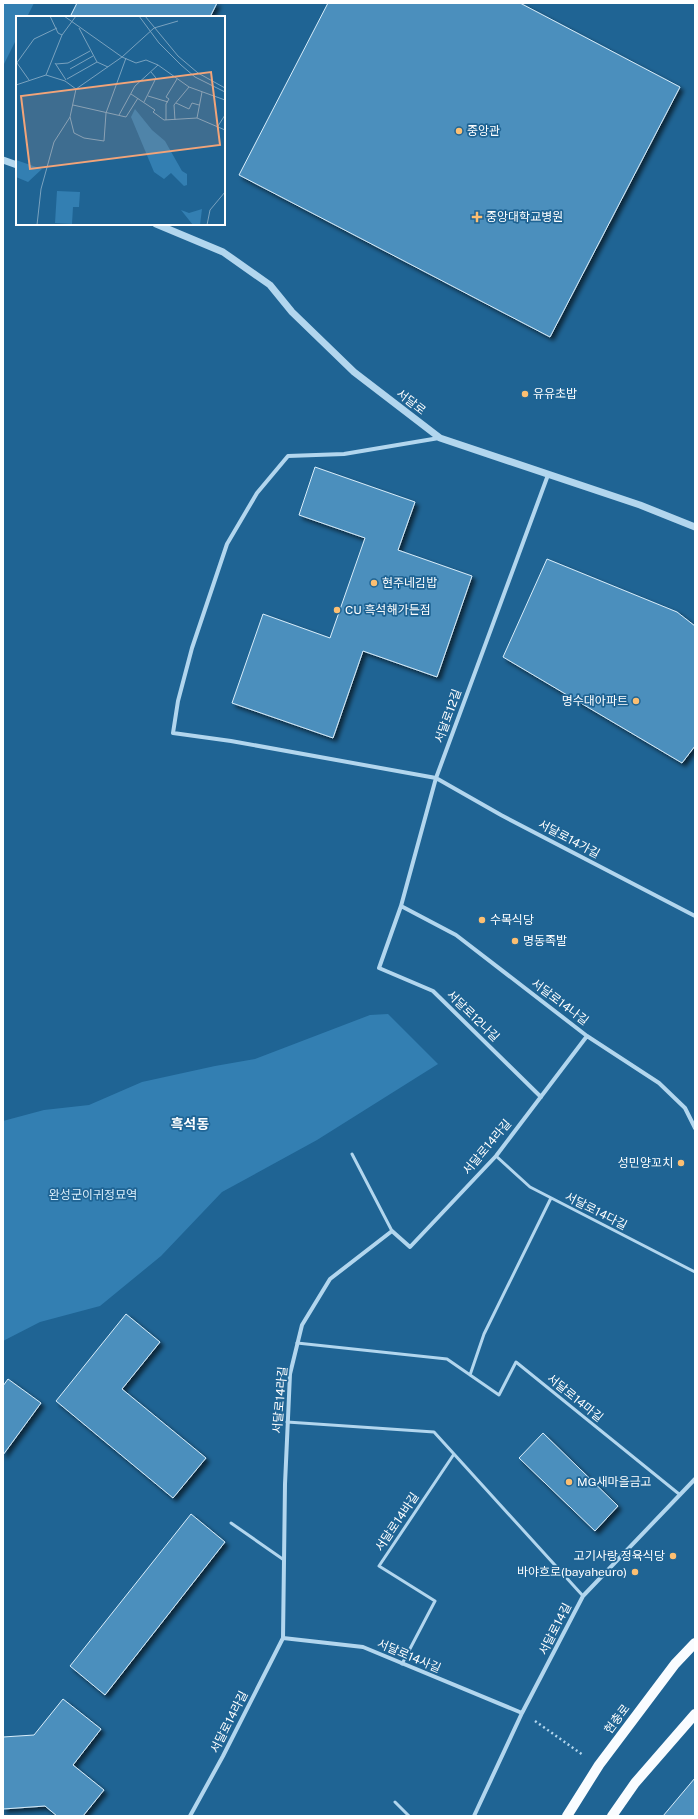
<svg xmlns="http://www.w3.org/2000/svg" width="698" height="1819" viewBox="0 0 698 1819" font-family="'Public Sans','Noto Sans KR',sans-serif">
	<style>
		.green { fill: #337fb2 }
		.building { fill: #4c8fbd; stroke: #d8edfa; filter: url(#shadow) }
		.lines { fill: none; stroke-linecap: round; stroke-linejoin: round }
		.path { stroke: #b2d6ee; stroke-width: 2.5; stroke-dasharray: 2 3; stroke-linecap: butt }
		.service { stroke: #b2d6ee; stroke-width: 3 }
		.minor { stroke: #b2d6ee; stroke-width: 4 }
		.tertiary { stroke: #b2d6ee; stroke-width: 7 }
		.primary { stroke: #f9fcff; stroke-width: 10 }
		.poi-dot { fill: #fcbf72; stroke: #1f6494; stroke-width: 1.5 }
		.labels { text-anchor: middle; dominant-baseline: central; stroke-width: 3.5; stroke-linejoin: round; paint-order: stroke }
		.poi-label { font-size: 12px; fill: #fff; stroke: #1f6494; text-anchor: start }
		.street-label { font-size: 12px; fill: #fff; stroke: #1f6494 }
		.park-label { font-size: 12px; fill: #d8edfa; stroke: #1f6494 }
		.quarter-label { font-size: 14px; font-weight: bold; fill: #fff; stroke: #1f6494 }
		.inset-road { fill: none; stroke: #79a2bf; stroke-width: 1 }
		.view { fill: #f2a479; fill-opacity: 0.15; stroke: #f2a479; stroke-width: 2 }
		.inset-edge { fill: none; stroke: #fff; stroke-width: 2 }
	</style>
	<defs>
		<filter id="shadow"><feDropShadow dx="3.5" dy="3.5" stdDeviation="2" flood-color="#0009"/></filter>
	</defs>
	<rect width="100%" height="100%" fill="#1f6494"/>
	<path class="green" d="M3 3H34L27 17H17V38L3 66Z
		M388 1014 438 1064 317 1140 222 1192 161 1256 100 1306 40 1322 3 1341V1121L44 1110 89 1105 142 1082 215 1066 255 1059 370 1015Z"/>
	<path class="building" d="M77 3H217L210 17H70Z
		M328 3H520L680 87 550 337 239 175Z
		M315 467 415 502 398 550 472 576 437 677 363 651 333 738 232 703 263 614 330 638 365 538 299 515Z
		M547 559 677 612 695 626V746L682 763 503 657Z
		M126 1314 160 1342 122 1389 206 1458 173 1498 56 1401Z
		M8 1379 41 1403 3 1455V1386Z
		M543 1433 618 1506 595 1531 519 1458Z
		M191 1514 225 1542 105 1695 70 1666Z
		M63 1699 101 1729 73 1765 104 1790 83 1816H57L45 1806 3 1809V1737L34 1735Z
		M695 1778V1816H663Z"/>
	<g class="lines">
		<path class="path" d="M535 1721 583 1755"/>
		<path class="service" d="M352 1154 392 1231
			M496 1156 530 1187 695 1272
			M297 1343 447 1359 499 1395 516 1362 679 1494
			M470 1375 484 1334 551 1198
			M287 1422 434 1432 583 1596
			M231 1523 284 1560
			M402 1664 435 1601 379 1566 454 1454
			M395 1802 409 1816"/>
		<path class="minor" d="M439 438 344 454 288 456 257 493 227 544 192 648 178 701 173 733 231 741 436 778 501 815 695 916
			M401 906 456 935 587 1036 659 1083 685 1108 695 1128
			M541 1097 433 991 379 968 401 906 436 778 548 475
			M283 1638 363 1647 522 1713
			M190 1816 223 1756 283 1638 285 1484 290 1374 302 1325 330 1279 392 1231 410 1247 496 1156 587 1036
			M474 1816 522 1713 583 1596 695 1479"/>
		<path class="tertiary" d="M3 160 17 165
			M156 224 223 252 270 285 292 312 354 372 440 438 640 505 695 527"/>
		<path class="primary" d="M567 1816 599 1765 675 1664 695 1643
			M612 1816 635 1783 695 1714"/>
	</g>
	<g class="poi-dot">
		<circle cx="459" cy="131" r="4"/>
		<path d="M475 211h4v4h4v4h-4v4h-4v-4h-4v-4h4z"/>
		<circle cx="525" cy="394" r="4"/>
		<circle cx="374" cy="583" r="4"/>
		<circle cx="337" cy="610" r="4"/>
		<circle cx="636" cy="701" r="4"/>
		<circle cx="482" cy="920" r="4"/>
		<circle cx="515" cy="941" r="4"/>
		<circle cx="681" cy="1163" r="4"/>
		<circle cx="569" cy="1482" r="4"/>
		<circle cx="673" cy="1556" r="4"/>
		<circle cx="635" cy="1572" r="4"/>
	</g>
	<g class="labels">
		<g class="poi-label">
			<text x="467" y="131">중앙관</text>
			<text x="486" y="217">중앙대학교병원</text>
			<text x="533" y="394">유유초밥</text>
			<text x="382" y="583">현주네김밥</text>
			<text x="345" y="610">CU 흑석해가든점</text>
			<text x="628" y="701" text-anchor="end">명수대아파트</text>
			<text x="490" y="920">수목식당</text>
			<text x="523" y="941">명동족발</text>
			<text x="673" y="1163" text-anchor="end">성민양꼬치</text>
			<text x="577" y="1482">MG새마을금고</text>
			<text x="665" y="1556" text-anchor="end">고기사랑 정육식당</text>
			<text x="627" y="1572" text-anchor="end">바야흐로(bayaheuro)</text>
		</g>
		<g class="street-label">
			<text transform="translate(411 402) rotate(38)">서달로</text>
			<text transform="translate(448 716) rotate(-70)">서달로12길</text>
			<text transform="translate(569 839) rotate(28)">서달로14가길</text>
			<text transform="translate(560 1002) rotate(37)">서달로14나길</text>
			<text transform="translate(473 1016) rotate(44)">서달로12나길</text>
			<text transform="translate(487 1147) rotate(-50)">서달로14라길</text>
			<text transform="translate(596 1211) rotate(27)">서달로14다길</text>
			<text transform="translate(575 1398) rotate(39)">서달로14마길</text>
			<text transform="translate(280 1400) rotate(-85)">서달로14라길</text>
			<text transform="translate(397 1522) rotate(-56)">서달로14바길</text>
			<text transform="translate(555 1629) rotate(-63)">서달로14길</text>
			<text transform="translate(409 1656) rotate(23)">서달로14사길</text>
			<text transform="translate(617 1719) rotate(-53)">현충로</text>
			<text transform="translate(229 1722) rotate(-63)">서달로14라길</text>
		</g>
		<g class="park-label">
			<text x="93" y="1195">완성군이귀정묘역</text>
		</g>
		<g class="quarter-label">
			<text x="190" y="1124">흑석동</text>
		</g>
	</g>
	<g transform="translate(16 16)">
		<rect width="209" height="209" fill="#1f6494"/>
		<path d="M119 93 136 114 149 125 166 155 171 158V169L168 170 155 157 148 163 138 156 115 101ZM0 144 26 153 12 166 0 161ZM41 175 64 176 63 191H57L56 208 39 207ZM186 193 184 209H177L165 194 173 197Z" fill="#337fb2"/>
		<path class="inset-road" d="M34 0 42 17 46 19M48 0 106 41 120 47 130 44 142 49 173 71 209 84M123 0 143 27 165 49 179 61 209 76M129 0 162 40 182 57 209 72M63 12 81 46 92 51M1 47 13 64M39 47 50 64M0 48 18 23 41 12M40 48 52 47 74 35M54 53 77 40M30 59 46 19 60 0M51 63 81 46M0 69 30 59 49 65 60 73M115 78 139 94 137 96 148 104 181 102 209 114M132 80 152 86M128 86 140 62 135 56M160 87 173 93 176 87 183 89M57 89 110 101 122 82M103 99 119 70 142 49M54 101 58 117 68 122 88 125 90 97 110 42M181 102 186 76M150 104V88L153 83 150 81 161 63M159 104 158 89 173 71M202 110 209 99M21 209 25 173 38 126 54 101 60 73 106 41 138 12 162 5M191 209 194 194 209 176"/>
		<path class="view" d="M195 56 204 129 14 153 5 80Z"/>
		<rect width="209" height="209" class="inset-edge"/>
	</g>
	<rect width="698" height="1819" fill="none" stroke="#ffffff" stroke-width="8"/>
</svg>
